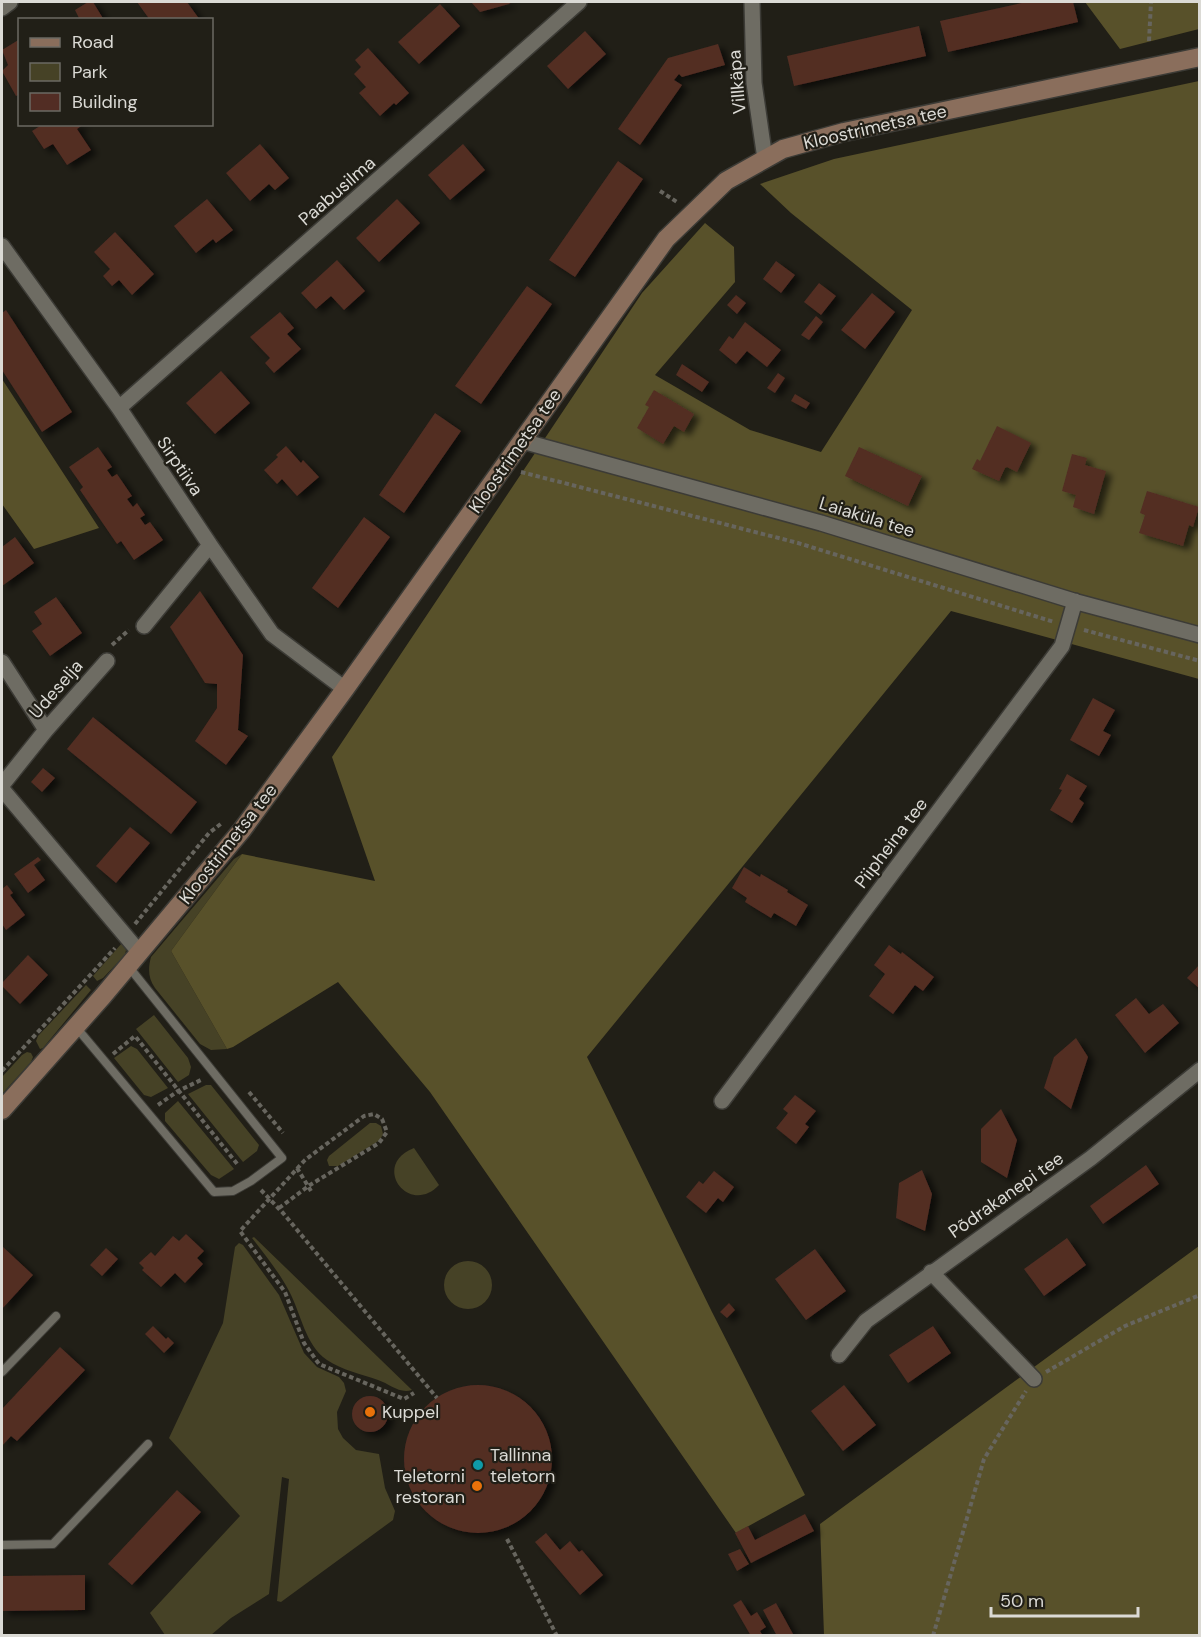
<svg xmlns="http://www.w3.org/2000/svg" width="1201" height="1637" viewBox="0 0 1201 1637" font-family="'DM Sans',sans-serif">
	<style>
		.green { fill: #464226 }
		.forest { fill: #58512a }
		.building { fill: #522d24; filter: url(#shadow) }
		.lines { fill: none; stroke-linecap: round; stroke-linejoin: round }
		.service-casing { stroke: #3c3b36; stroke-width: 10 }
		.minor-casing { stroke: #3c3b36; stroke-width: 18 }
		.secondary-casing { stroke: #3c3b36; stroke-width: 21 }
		.path { stroke: #67655e; stroke-width: 4; stroke-dasharray: 4.5 3; stroke-linecap: butt }
		.service { stroke: #6e6c63; stroke-width: 8 }
		.minor { stroke: #6e6c63; stroke-width: 15 }
		.secondary { stroke: #8a6e5c; stroke-width: 18 }
		.food-dot { fill: #e8710a; stroke: #211f17; stroke-width: 2 }
		.culture-dot { fill: #0f9aa8; stroke: #211f17; stroke-width: 2 }
		.labels { text-anchor: middle; dominant-baseline: central; stroke-width: 4.5; stroke-linejoin: round; paint-order: stroke }
		.street-label { font-size: 18px; fill: #dbdad5; stroke: #211f17 }
		.poi-label { font-size: 18px; fill: #dbdad5; stroke: #211f17; text-anchor: start }
	</style>
	<defs>
		<filter id="shadow"><feDropShadow dx="6" dy="4" stdDeviation="3" flood-color="#0009"/></filter>
	</defs>
	<rect width="100%" height="100%" fill="#211f17"/>
	<path class="green" d="M242 854 171 951 227 1049 211 1050 200 1044 155 988C148 978 148 968 151 957L234 859Z
		M122 943 126 950 125 955 103 978 97 981 93 976Z
		M86 985 91 990 43 1048 40 1049 36 1041 38 1036Z
		M154 1015 188 1058 191 1067 189 1075 178 1082 136 1029Z
		M131 1046 137 1049 168 1088 151 1097 144 1095 114 1058Z
		M27 1052 31 1053 33 1057 31 1062 2 1094V1077L22 1055Z
		M206 1085H211L259 1145 257 1151 243 1162 188 1094Z
		M178 1101 234 1169 219 1179 211 1175 165 1121V1113Z
		M370 1123H376L381 1126 383 1134 380 1140 338 1166H329L327 1160 329 1156Z
		M414 1148 439 1185C409 1217 370 1165 414 1148Z
		M254 1237 412 1390C399 1394 390 1384 378 1380 361 1374 342 1370 327 1360 305 1345 301 1313 289 1291 279 1272 265 1255 252 1238Z
		M239 1243 243 1245 279 1295 304 1353 317 1367 339 1377 344 1383 346 1391 337 1412 338 1429 343 1438 356 1450 379 1454 385 1488 395 1511 393 1520 281 1602 277 1601 289 1479 282 1477 269 1594 231 1618 211 1635H165L150 1613 240 1516 169 1438 223 1323 235 1247Z
		M444 1285a24 24 0 1 1 48 0a24 24 0 1 1-48 0Z"/>
	<path class="forest" d="M1085 2H1199V29L1120 49Z
		M1199 81V679L951 611 587 1057 712 1312 805 1495 736 1533 430 1092 338 982 233 1047 227 1049 171 951 242 854 375 881 332 757 642 293 705 223 734 247 735 282 655 375 750 430 821 452 912 310 791 213 760 184 834 159Z
		M2 379 99 528 34 549 2 504Z
		M1199 1246V1635H824L820 1524Z"/>
	<path class="building" d="M88 2H93L104 20H80L75 10Z
		M137 2H187L200 20H150Z
		M471 2H512L509 4 480 12Z
		M1026 2H1073L1078 22 948 52 940 21Z
		M440 4 460 26 419 64 398 42Z
		M919 26 926 56 794 86 787 56Z
		M585 31 606 54 568 89 547 66Z
		M20 39V94L16 96 2 71 8 65 2 50Z
		M718 44 725 65 682 77 679 74 674 80 682 85 640 145 618 129 668 58Z
		M368 48 409 93 396 105 394 103 380 116 359 93 366 87 354 74 361 67 355 60Z
		M43 124H84L77 129 91 150 67 165 53 144 44 149 32 131Z
		M260 144 289 178 275 190 269 184 250 201 226 173Z
		M463 144 485 170 450 200 428 175Z
		M618 161 643 179 575 277 549 260Z
		M207 199 233 230 216 243 213 239 196 253 174 226Z
		M397 199 420 223 379 262 356 238Z
		M115 232 154 274 132 295 119 280 112 286 103 276 110 269 94 252Z
		M337 260 365 291 344 310 331 296 316 309 301 293Z
		M776 261 795 275 781 293 763 279Z
		M819 283 836 296 821 315 804 302Z
		M527 286 552 304 481 404 455 386Z
		M872 293 895 312 865 349 841 330Z
		M736 295 746 303 737 314 727 305Z
		M6 310 72 412 42 432 2 370V313Z
		M280 312 294 328 287 334 301 349 274 373 265 363 270 358 250 337Z
		M816 316 823 322 809 340 801 335Z
		M745 322 781 350 767 367 747 351 736 364 719 350 729 336 733 339Z
		M682 364 709 382 702 392 676 375Z
		M221 371 250 403 215 434 186 403Z
		M778 373 785 378 775 393 767 388Z
		M654 390 694 414 684 432 674 426 663 444 637 428 649 407 645 405Z
		M795 394 810 403 806 409 791 401Z
		M435 413 461 431 404 513 379 495Z
		M997 426 1031 443 1017 472 1007 467 1005 468 999 481 972 469 977 459 980 461Z
		M286 446 301 463 303 460 319 477 297 496 282 479 277 484 264 470 278 457 276 455Z
		M98 447 112 467 107 470 112 477 117 474 132 496 127 499 133 507 137 503 145 515 140 518 145 525 150 522 163 540 134 560 121 541 117 544 80 490 83 487 69 467Z
		M859 447 922 476 908 506 845 476Z
		M1072 454 1087 458 1085 465 1106 471 1094 514 1073 507 1076 495 1062 491Z
		M1147 491 1199 507 1193 527 1189 525 1183 546 1139 533 1145 515 1140 513Z
		M364 517 390 537 338 608 312 588Z
		M15 537 34 563 2 586V547Z
		M200 591 243 655 238 730 248 736 226 765 195 741 217 708V684L205 683 170 627Z
		M56 597 82 633 50 656 32 631 42 624 34 612Z
		M1093 698 1115 710 1103 731 1111 735 1099 756 1070 740Z
		M93 717 197 802 171 834 67 749Z
		M43 768 55 778 42 792 31 782Z
		M1067 774 1087 786 1079 799 1084 803 1072 823 1050 810 1062 790 1059 789Z
		M130 827 150 843 116 883 96 866Z
		M38 857 41 860 34 865 45 880 28 893 14 874Z
		M744 867 760 877 761 874 788 890 787 892 808 905 796 926 774 913 771 918 745 902 747 898 732 888Z
		M7 885 13 893 10 895 25 915 6 930 2 924V889Z
		M889 945 901 954 902 952 934 977 923 991 915 985 893 1014 869 996 885 974 874 965Z
		M28 955 48 975 20 1004 2 986V983Z
		M1200 964V989L1187 978Z
		M1136 998 1149 1014 1163 1004 1179 1023 1145 1053 1115 1015Z
		M1076 1038 1088 1057 1071 1109 1044 1088 1054 1057Z
		M795 1095 816 1111 805 1124 809 1127 796 1144 776 1128 788 1113 783 1109Z
		M1001 1109 1017 1140 1007 1178 981 1162V1129Z
		M1146 1165 1159 1184 1103 1224 1090 1206Z
		M922 1170 932 1194 925 1231 896 1218 899 1183Z
		M714 1171 734 1187 723 1202 718 1198 706 1213 686 1197 699 1181 703 1184Z
		M186 1234 204 1251 197 1258 203 1264 185 1283 175 1273 161 1287 142 1270 144 1268 139 1263 151 1252 155 1256 173 1236 179 1241Z
		M1067 1238 1086 1265 1044 1296 1024 1269Z
		M2 1246 33 1275 2 1309Z
		M106 1248 118 1259 102 1276 90 1265Z
		M815 1249 846 1291 806 1320 775 1279Z
		M729 1303 735 1310 727 1318 720 1312Z
		M153 1326 166 1339 168 1337 174 1343 164 1353 145 1334Z
		M933 1326 951 1353 908 1383 889 1355Z
		M60 1347 85 1370 17 1441 11 1436 2 1446V1409Z
		M844 1385 876 1425 843 1451 811 1411Z
		M404 1459a74 74 0 1 1 148 0a74 74 0 1 1-148 0Z
		M352 1414a18 18 0 1 1 36 0a18 18 0 1 1-36 0Z
		M177 1490 201 1512 132 1585 108 1564Z
		M805 1514 814 1531 751 1563 735 1533 748 1526 755 1540Z
		M546 1533 560 1550 570 1541 579 1552 582 1550 603 1575 580 1595 535 1542Z
		M740 1549 749 1564 737 1571 728 1554Z
		M85 1575V1610L2 1611V1576Z
		M741 1600 751 1616 757 1612 766 1627 760 1631 763 1636H751L733 1605Z
		M776 1603 793 1634 790 1636H777L763 1610Z"/>
	<g class="lines">
		<g class="service-casing">
			<path id="service" d="M76 1027 214 1192 233 1191 251 1181 282 1158 129 967
				M2 1372 56 1316
				M2 1545 53 1544 148 1444"/>
		</g>
		<g class="minor-casing">
			<path id="minor" d="M752 2 754 83 765 159
				M2 8 10 2
				M2 246 119 408 210 545 272 634 345 689
				M119 408 579 2
				M522 441 821 523 1077 602 1200 635
				M144 626 210 545
				M2 662 46 730
				M2 785 46 730 107 661
				M2 789 140 953
				M722 1101 1062 646 1075 601
				M931 1272 1034 1379
				M839 1355 866 1321 1091 1158 1200 1070"/>
		</g>
		<g class="secondary-casing">
			<path id="secondary" d="M2 1110 103 996 242 830 345 689 666 239 726 181 783 149 844 132 1200 57"/>
		</g>
		<path class="path" d="M1149 41 1151 2
			M660 191 677 202
			M521 472 798 543 1054 622
			M1084 630 1200 661
			M112 645 129 630
			M135 924 209 833 222 823
			M113 1054 135 1036 238 1165
			M2 1071 115 948
			M249 1092 283 1133
			M158 1105 178 1091 203 1079
			M297 1168 311 1191
			M261 1190 283 1213 437 1398
			M279 1208 310 1185 379 1143 387 1132 382 1119 374 1114 364 1116 305 1160 240 1231 285 1292 304 1343 319 1364 404 1399 414 1393
			M1046 1372 1125 1326 1200 1295
			M507 1539 557 1636
			M933 1636 984 1459 1026 1391"/>
		<use href="#service" class="service"/>
		<use href="#minor" class="minor"/>
		<use href="#secondary" class="secondary"/>
	</g>
	<g class="food-dot">
		<circle cx="370" cy="1412" r="6"/>
		<circle cx="477" cy="1486" r="6"/>
	</g>
	<circle class="culture-dot" cx="478" cy="1465" r="6"/>
	<g class="labels">
		<g class="street-label">
			<text transform="translate(737 82) rotate(-95)">Villkäpa</text>
			<text transform="translate(875 127) rotate(-13)">Kloostrimetsa tee</text>
			<text transform="translate(337 191) rotate(-41)">Paabusilma</text>
			<text transform="translate(515 451) rotate(-55)">Kloostrimetsa tee</text>
			<text transform="translate(180 466) rotate(56)">Sirptiiva</text>
			<text transform="translate(867 517) rotate(17)">Laiaküla tee</text>
			<text transform="translate(56 689) rotate(-49)">Udeselja</text>
			<text transform="translate(891 843) rotate(-53)">Piipheina tee</text>
			<text transform="translate(228 844) rotate(-52)">Kloostrimetsa tee</text>
			<text transform="translate(1006 1195) rotate(-35)">Põdrakanepi tee</text>
		</g>
		<g class="poi-label">
			<text x="382" y="1412">Kuppel</text>
			<text x="490" y="1455">Tallinna<tspan x="490" dy="21">teletorn</tspan></text>
			<text x="465" y="1476" text-anchor="end">Teletorni<tspan x="465" dy="21">restoran</tspan></text>
		</g>
	</g>
	<rect width="1201" height="1637" fill="none" stroke="#dbdad5" stroke-width="6"/>
	<rect x="18" y="18" width="195" height="108" fill="#211f17" stroke="#6b6a63" stroke-width="1.5"/>
	<rect x="30" y="38" width="30" height="9" fill="#8a6e5c" stroke="#6b6a63" stroke-width="1.5"/>
	<text x="72" y="48" font-size="18" fill="#dbdad5">Road</text>
	<rect x="30" y="63" width="30" height="18" fill="#464226" stroke="#6b6a63" stroke-width="1.5"/>
	<text x="72" y="78" font-size="18" fill="#dbdad5">Park</text>
	<rect x="30" y="93" width="30" height="18" fill="#522d24" stroke="#6b6a63" stroke-width="1.5"/>
	<text x="72" y="108" font-size="18" fill="#dbdad5">Building</text>
	<path d="M991 1607v9h147v-9" fill="none" stroke="#dbdad5" stroke-width="3"/>
	<text x="1000" y="1607" font-size="18" fill="#dbdad5" stroke="#211f17" stroke-width="4.5" paint-order="stroke">50 m</text>
</svg>
